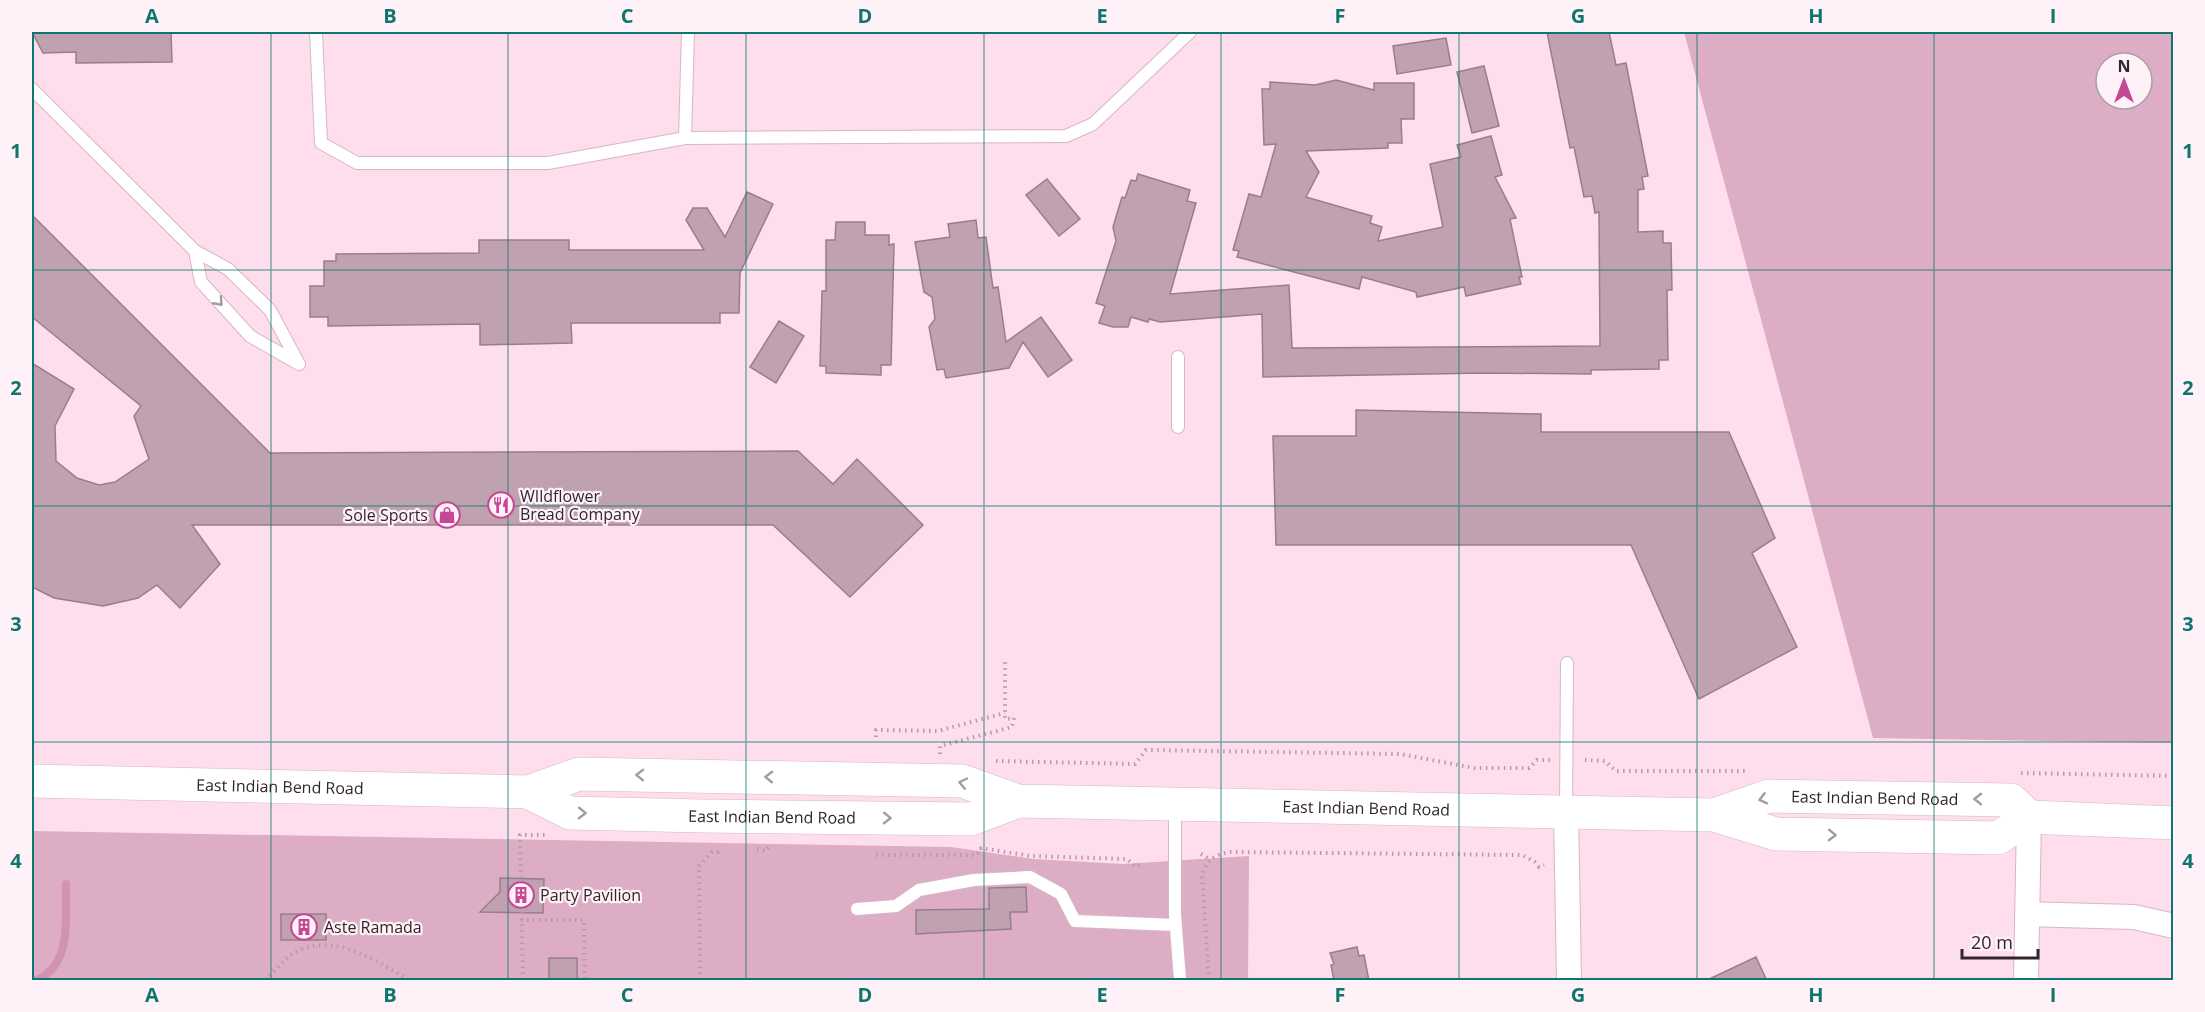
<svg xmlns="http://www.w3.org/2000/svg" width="2205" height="1012" viewBox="0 0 2205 1012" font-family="'Open Sans',sans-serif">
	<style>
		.green { fill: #dcadc4; fill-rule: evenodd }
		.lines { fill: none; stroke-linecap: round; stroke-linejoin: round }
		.stream { stroke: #d292b4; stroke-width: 8 }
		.building { fill: #bfa1b0; stroke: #9a7d8c; stroke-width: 1.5 }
		.service-casing { stroke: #d5b7c6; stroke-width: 14 }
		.minor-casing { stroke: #d5b7c6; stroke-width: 26 }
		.secondary-casing { stroke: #d5b7c6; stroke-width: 34 }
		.path { stroke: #b49ba7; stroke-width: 4; stroke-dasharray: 1.5 4.5; stroke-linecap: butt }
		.service { stroke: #fff; stroke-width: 12 }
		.minor { stroke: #fff; stroke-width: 24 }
		.secondary { stroke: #fff; stroke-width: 33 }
		.oneway { stroke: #a39da0 }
		.grid { fill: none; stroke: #0f766e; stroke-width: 1.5; stroke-opacity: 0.55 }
		.labels { text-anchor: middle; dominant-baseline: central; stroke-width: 4.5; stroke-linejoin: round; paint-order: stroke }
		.poi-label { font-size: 16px; fill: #32262c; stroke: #fef1f7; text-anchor: start }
		.street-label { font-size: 16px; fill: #32262c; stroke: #fef1f7 }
		.neatline { fill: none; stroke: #0f766e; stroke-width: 2 }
		.grid-label { font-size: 20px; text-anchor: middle; font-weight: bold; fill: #0f766e }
	</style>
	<rect width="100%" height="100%" fill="#fedded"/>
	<path class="green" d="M1684 32H2173V743L1873 738ZM2106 63H2142V99H2106Z
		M32 831 951 847 1033 859 1123 864 1249 856 1248 980H32Z"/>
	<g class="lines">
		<path class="stream" d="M37 980C73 964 65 916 66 884"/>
	</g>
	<path class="building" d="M32 32H171L172 62 76 63V52L43 53Z
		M1547 32H1609L1616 65 1626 63 1648 176 1642 177 1644 189 1638 190V232L1663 231V243H1671L1672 290H1667L1668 360H1659V369L1591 370V374L1485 373 1263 377 1262 314 1160 322 1149 319 1148 322 1131 317 1128 327H1113L1099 323 1105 306 1096 303 1116 241 1113 227 1122 197 1125 198 1131 180 1136 181 1138 174 1190 190 1187 201 1196 203 1170 294 1289 285 1292 348 1600 346 1599 212 1595 213 1592 196 1584 197 1574 147 1570 148Z
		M1446 38 1451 65 1397 74 1393 46Z
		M1484 66 1499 126 1472 133 1457 72Z
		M1336 80 1374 90V83H1414V119H1401L1402 143H1388V148L1306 151 1319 172 1306 197 1372 216 1370 223 1382 227 1378 241 1443 227 1430 164 1461 157 1457 145 1491 136 1502 175 1495 177 1516 218 1510 219 1522 277H1519L1521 284 1466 296 1464 287 1417 297 1416 292 1362 277 1359 289 1237 257 1239 251 1233 250 1249 194 1261 197 1276 144 1264 145 1262 89H1270V82L1315 85Z
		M1047 179 1080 219 1059 236 1026 195Z
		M747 192 773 204 740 273 739 313H720V323H571L572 343 480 345V324L328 326V317H310V286H324V261H336V254L479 253V240H569V250H704L686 220 693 208H707L725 237Z
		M32 215 270 453 798 451 833 484 857 459 923 525 850 597 773 525H192L220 564 180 608 157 585 138 598 103 606 54 598 32 587V363L74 389 55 426 56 461 77 478 99 485 115 482 149 459 134 416 141 406 32 317Z
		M976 220 978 238 986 237 993 288 998 287 1006 342 1041 317 1072 360 1048 377 1023 342 1009 368 946 378 944 369 937 370 929 327 935 319 932 297 924 292 915 242 950 237 948 224Z
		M836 222H865V235H889V245L894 244 891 365H881V375L826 373V366H820L822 291H826V240H835Z
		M779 321 804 336 776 383 750 367Z
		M1356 410 1541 414V432H1729L1775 538 1752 553 1797 647 1699 699 1631 545H1276L1273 436H1356Z
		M500 878 544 879 543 913 480 912 500 892Z
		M1026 887 1027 912H1010L1011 929 916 934V910L989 909V888Z
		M281 914H326V940H281Z
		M1357 947 1359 956 1364 955 1369 981H1334L1331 965 1334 964 1330 953Z
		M1756 957 1767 981H1705Z
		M549 958H577V981H549Z"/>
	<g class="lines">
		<g class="service-casing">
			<path id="service" d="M316 32 321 143 357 163H548L685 138 1066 136 1093 124 1190 32
				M32 89 195 251 228 269 270 310 299 364
				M685 138 688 32
				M195 251 201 282 250 336 299 364
				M1178 357V427
				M1175 805V915L1180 980
				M1566 811 1567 663
				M857 909 896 906 919 890 974 880 1030 877 1061 894 1075 921 1176 925"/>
		</g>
		<g class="minor-casing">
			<path id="minor" d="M1566 812 1569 980
				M2027 914 2134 917 2174 926
				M2026 980 2029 817"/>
		</g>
		<g class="secondary-casing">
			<g id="secondary">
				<path id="s1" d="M32 781 528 792 579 774 962 781 1018 801 1714 815 1776 834 1998 838 2029 817 2174 823"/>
				<path id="s2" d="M528 792 570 813 702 816 971 819 1018 801"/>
				<path id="s3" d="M1714 815 1768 796 2011 800 2029 817"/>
			</g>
		</g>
		<path class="path" d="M876 737V730L938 731 1005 713
			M940 754V746L1012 727 1014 718 1005 719V658
			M1585 760 1605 761 1616 771H1747
			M996 761 1135 764 1146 750 1400 754 1474 768H1529L1537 760H1550
			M2021 773 2174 776
			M980 848 1031 856 1127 859 1136 867 1142 863
			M757 849 766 851 769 846
			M1201 854 1209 859
			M876 855H977L981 848
			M521 920H584L585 980
			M265 980C274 973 282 961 292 954 331 930 376 960 409 980
			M523 980 520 835H548
			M700 980 699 866 712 852H718V848
			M1209 980 1202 875C1207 859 1214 855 1230 852L1522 855 1535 862 1539 867 1544 865"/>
		<use href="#service" class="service"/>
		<use href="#minor" class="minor"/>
		<use href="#secondary" class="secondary"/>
	</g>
	<defs><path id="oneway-chevron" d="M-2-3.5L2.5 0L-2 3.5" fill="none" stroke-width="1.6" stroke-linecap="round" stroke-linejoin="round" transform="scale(1.5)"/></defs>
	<g class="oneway">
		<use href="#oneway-chevron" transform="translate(219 302) rotate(48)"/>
		<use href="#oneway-chevron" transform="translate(640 775) rotate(-179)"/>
		<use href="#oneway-chevron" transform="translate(769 777) rotate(-179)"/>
		<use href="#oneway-chevron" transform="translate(963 783) rotate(-168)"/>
		<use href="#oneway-chevron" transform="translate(1763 799) rotate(166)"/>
		<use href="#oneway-chevron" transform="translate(1978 799) rotate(-179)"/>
		<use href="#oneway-chevron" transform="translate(582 813) rotate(1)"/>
		<use href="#oneway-chevron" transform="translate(887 818) rotate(1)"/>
		<use href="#oneway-chevron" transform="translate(1832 835) rotate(1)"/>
	</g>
	<path class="grid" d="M271 32V980M508 32V980M746 32V980M984 32V980M1221 32V980M1459 32V980M1697 32V980M1934 32V980M32 270H2174M32 506H2174M32 742H2174"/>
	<defs>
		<g id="restaurant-ring" transform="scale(1.35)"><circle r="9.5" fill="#fef1f7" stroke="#c64793" stroke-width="1.5"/><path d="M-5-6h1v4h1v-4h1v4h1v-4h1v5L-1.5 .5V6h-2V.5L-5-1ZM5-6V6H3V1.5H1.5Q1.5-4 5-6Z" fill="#c64793"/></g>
		<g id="shop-ring" transform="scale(1.35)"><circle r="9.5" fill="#fef1f7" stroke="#c64793" stroke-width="1.5"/><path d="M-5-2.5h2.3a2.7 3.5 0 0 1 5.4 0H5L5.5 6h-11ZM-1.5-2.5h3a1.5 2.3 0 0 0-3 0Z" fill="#c64793"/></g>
		<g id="building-ring" transform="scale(1.35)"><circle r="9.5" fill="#fef1f7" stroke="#c64793" stroke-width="1.5"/><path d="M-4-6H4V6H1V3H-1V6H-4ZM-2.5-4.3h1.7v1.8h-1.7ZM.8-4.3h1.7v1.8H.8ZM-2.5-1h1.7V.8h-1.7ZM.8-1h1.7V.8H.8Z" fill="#c64793"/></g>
	</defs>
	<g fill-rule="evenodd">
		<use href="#restaurant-ring" x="501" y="505"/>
		<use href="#shop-ring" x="447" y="515"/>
		<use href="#building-ring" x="521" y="895"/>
		<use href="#building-ring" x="304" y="927"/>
	</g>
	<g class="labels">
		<g class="poi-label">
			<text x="520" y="496">WIldflower<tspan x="520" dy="18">Bread Company</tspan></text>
			<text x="428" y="515" text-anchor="end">Sole Sports</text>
			<text x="540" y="895">Party Pavilion</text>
			<text x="324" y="927">Aste Ramada</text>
		</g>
		<g class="street-label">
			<text stroke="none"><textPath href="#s1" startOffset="248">East Indian Bend Road</textPath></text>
			<text stroke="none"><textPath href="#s3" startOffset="164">East Indian Bend Road</textPath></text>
			<text stroke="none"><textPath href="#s1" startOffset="1341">East Indian Bend Road</textPath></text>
			<text stroke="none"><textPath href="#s2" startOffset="249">East Indian Bend Road</textPath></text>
		</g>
	</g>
	<rect width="2205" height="1012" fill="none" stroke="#fef1f7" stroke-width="66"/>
	<g transform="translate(2124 81)"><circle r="28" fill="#fef1f7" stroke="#aca0a6" stroke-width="1.5"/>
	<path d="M0-4.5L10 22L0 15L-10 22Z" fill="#c64793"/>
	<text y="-9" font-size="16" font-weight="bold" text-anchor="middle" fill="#32262c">N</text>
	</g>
	<path d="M1962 949v9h76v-9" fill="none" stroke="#32262c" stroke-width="3"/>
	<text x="1971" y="949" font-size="18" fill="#32262c" stroke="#fef1f7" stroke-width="4.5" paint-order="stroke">20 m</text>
	<rect x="33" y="33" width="2139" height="946" class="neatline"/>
	<g class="grid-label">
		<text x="152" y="23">A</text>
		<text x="390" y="23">B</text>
		<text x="627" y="23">C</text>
		<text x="865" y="23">D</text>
		<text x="1102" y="23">E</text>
		<text x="1340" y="23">F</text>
		<text x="1578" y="23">G</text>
		<text x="1816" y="23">H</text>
		<text x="2053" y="23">I</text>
		<text x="16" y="158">1</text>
		<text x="2188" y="158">1</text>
		<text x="16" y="395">2</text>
		<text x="2188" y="395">2</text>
		<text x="16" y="631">3</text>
		<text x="2188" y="631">3</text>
		<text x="16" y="868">4</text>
		<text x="2188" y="868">4</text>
		<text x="152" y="1002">A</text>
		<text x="390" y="1002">B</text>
		<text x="627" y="1002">C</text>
		<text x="865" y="1002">D</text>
		<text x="1102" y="1002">E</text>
		<text x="1340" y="1002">F</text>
		<text x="1578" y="1002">G</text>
		<text x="1816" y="1002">H</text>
		<text x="2053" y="1002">I</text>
	</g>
</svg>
